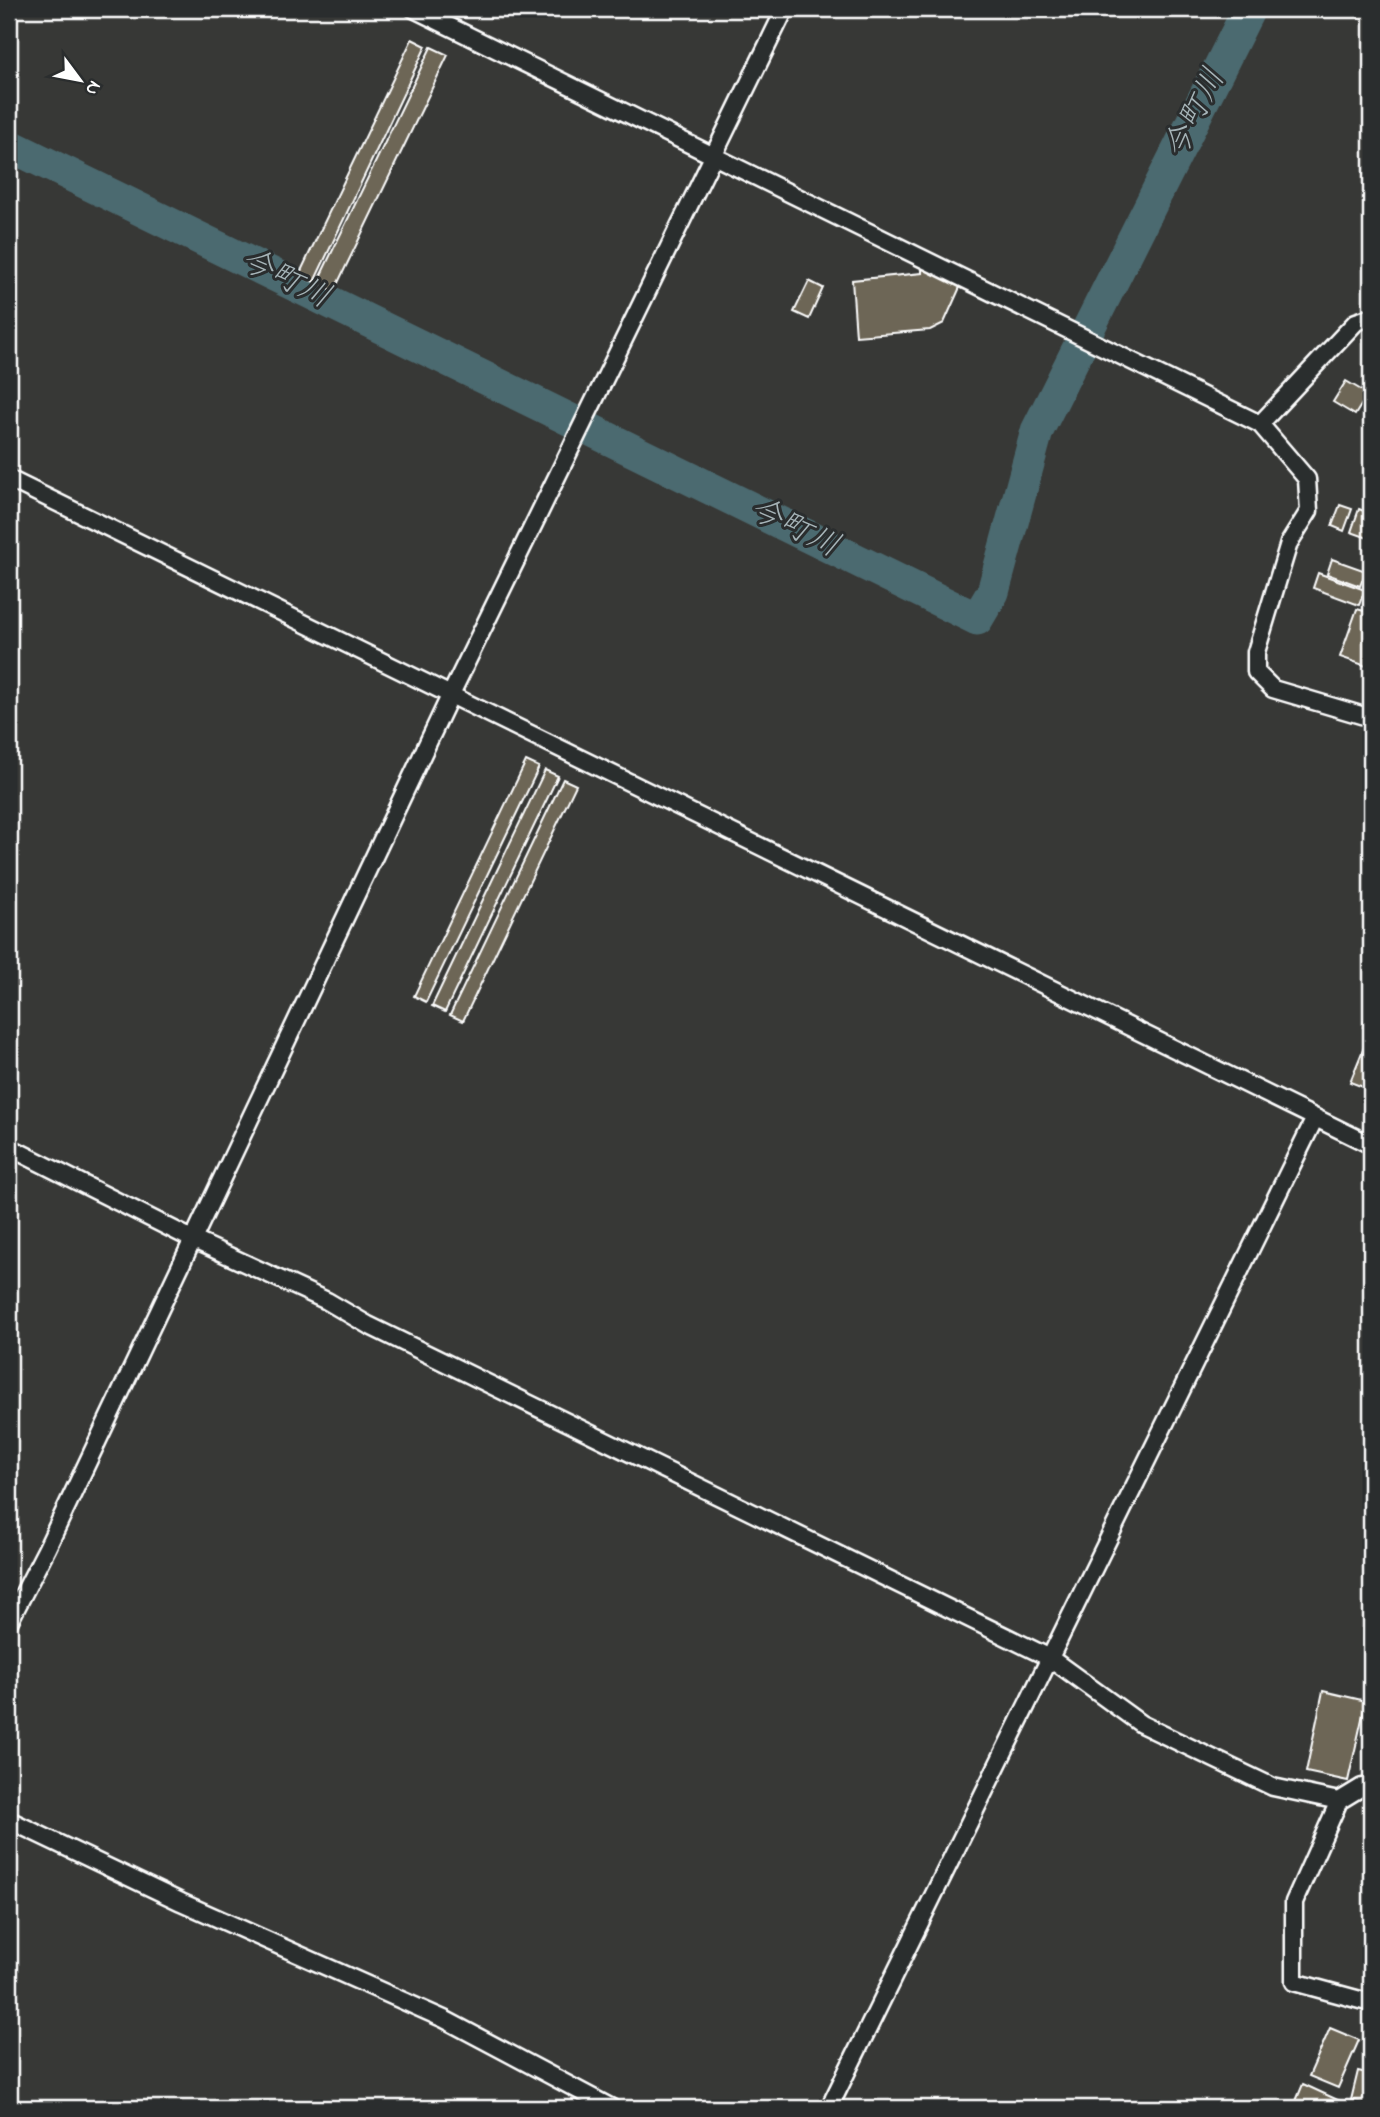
<svg xmlns="http://www.w3.org/2000/svg" width="1380" height="2117" viewBox="0 0 1380 2117" font-family="'Indie Flower','Klee One',sans-serif">
	<style>
		.lines { fill: none; stroke-linecap: round; stroke-linejoin: round }
		.river { stroke: #4c6a70; stroke-width: 33 }
		.building { fill: #6d6656; stroke: #fff; stroke-width: 2 }
		.minor-casing { stroke: #fff; stroke-width: 21 }
		.minor { stroke: #2a2d2e; stroke-width: 16 }
		.labels { text-anchor: middle; dominant-baseline: central; stroke-width: 6; stroke-linejoin: round; paint-order: stroke }
		.water-label { font-size: 32px; font-style: italic; fill: #a6b4b8; stroke: #2a2d2e }
	</style>
	<rect width="100%" height="100%" fill="#373836"/>
	<filter id="ink" filterUnits="userSpaceOnUse"><feTurbulence type="fractalNoise" baseFrequency=".0143" numOctaves="2"/><feDisplacementMap in="SourceGraphic" scale="14" xChannelSelector="R" yChannelSelector="G"/><feConvolveMatrix kernelMatrix="1 2 1 2 8 2 1 2 1" color-interpolation-filters="sRGB"/></filter>
	<g filter="url(#ink)">
		<g class="lines">
			<path class="river" d="M9 145 977 619 993 592 1037 431 1249 9"/>
		</g>
		<path class="building" d="M412 39 426 46 314 282 299 275Z
			M431 47 448 55 334 291 317 283Z
			M922 265 961 285 944 323 930 330 856 336 852 280 922 273Z
			M809 281 823 288 809 319 794 312Z
			M1346 381 1368 394 1355 415 1333 402Z
			M1340 505 1352 509 1344 531 1332 526Z
			M1359 509 1371 514V539L1351 532Z
			M1332 559 1366 571 1360 586 1327 574Z
			M1318 573 1365 590 1359 605 1313 588Z
			M1357 609 1371 613V659L1369 667 1340 657Z
			M526 761 539 767 426 1002 414 996Z
			M545 770 558 776 445 1012 432 1006Z
			M563 779 576 785 463 1021 450 1015Z
			M1368 1005 1371 1006V1029L1363 1027Z
			M1365 1045 1371 1048V1090L1350 1082Z
			M1323 1691 1366 1701 1348 1781 1306 1772Z
			M1330 2028 1359 2040 1338 2088 1309 2076Z
			M1358 2071 1371 2074V2105L1351 2100Z
			M1303 2084 1340 2101 1337 2108H1293Z"/>
		<g class="lines">
			<g class="minor-casing">
				<path id="minor" d="M414 9 1260 424 1307 479 1309 511 1289 543 1256 652V672L1273 689 1371 718
					M1260 424 1356 322 1371 317
					M9 479 1371 1145
					M9 1147 192 1239 327 1301 368 1325 1050 1658 1141 1724 1273 1787 1339 1801 1294 1902V1982L1371 2003
					M9 1622 47 1548 450 696 785 9
					M1339 1801 1362 1787 1371 1788
					M9 1820 181 1902 444 2019 612 2108
					M829 2108 1315 1118"/>
			</g>
			<use href="#minor" class="minor"/>
		</g>
	</g>
	<g class="labels">
		<g class="water-label">
			<text transform="translate(1196 114) rotate(-63)">今町川</text>
			<text transform="translate(285 280) rotate(26)">今町川</text>
			<text transform="translate(794 529) rotate(26)">今町川</text>
		</g>
	</g>
	<rect width="1380" height="2117" fill="none" stroke="#2a2d2e" stroke-width="35"/>
	<rect x="18" y="18" width="1345" height="2082" fill="none" stroke="#fff" stroke-width="2.5" filter="url(#ink)"/>
	<g transform="translate(80 80) rotate(122)" stroke="#2a2d2e" stroke-width="5" paint-order="stroke">
	<path d="M0-5L12 26L0 18L-12 26Z" fill="#ffffff"/>
	<text y="-10" font-size="19" font-weight="bold" text-anchor="middle" fill="#ffffff">N</text>
	</g>
</svg>
